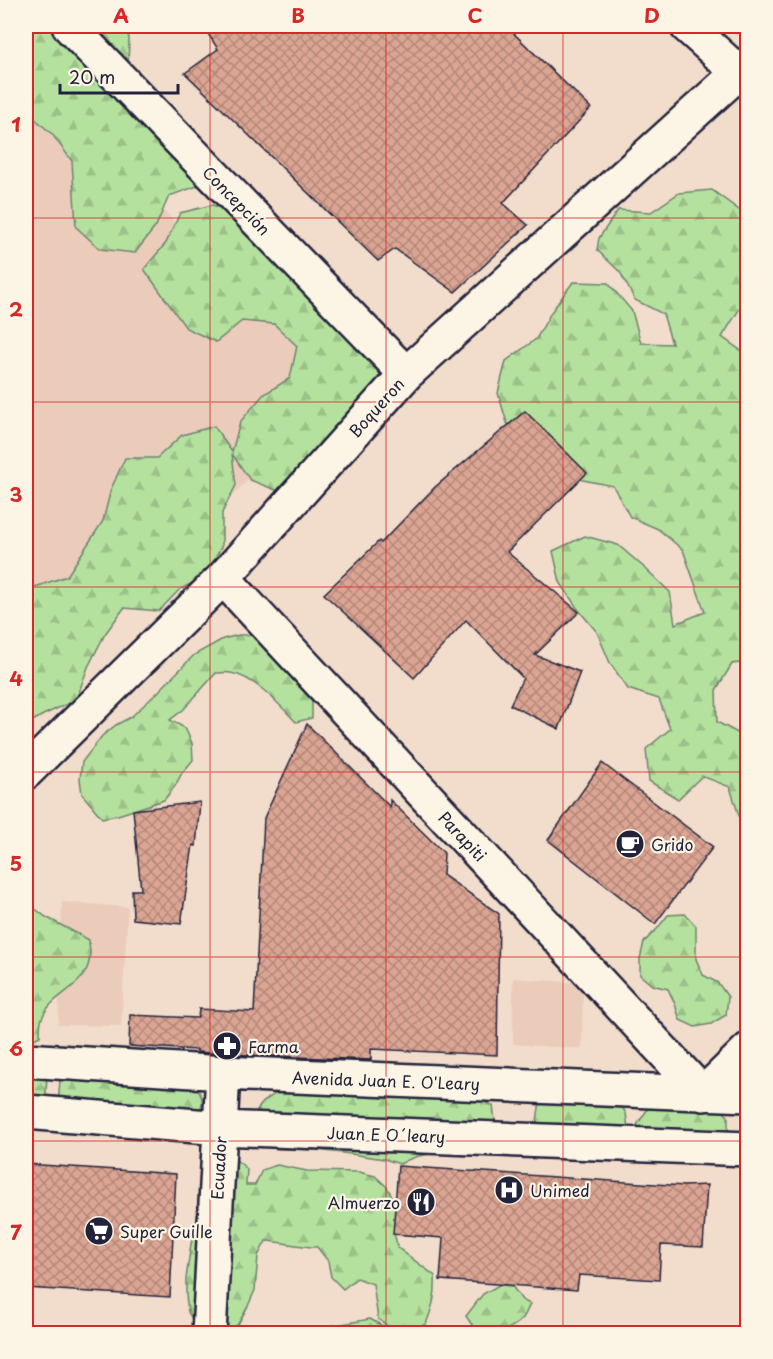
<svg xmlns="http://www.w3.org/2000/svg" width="773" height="1359" viewBox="0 0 773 1359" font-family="'Playpen Sans',sans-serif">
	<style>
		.built { fill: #ebccbb }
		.forest { fill: url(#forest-firs); stroke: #6c826c; stroke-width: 1.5 }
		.building { fill: url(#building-cross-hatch); stroke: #22223b; stroke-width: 1.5 }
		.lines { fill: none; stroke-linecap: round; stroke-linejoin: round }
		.minor-casing { stroke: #22223b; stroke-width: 38 }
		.minor { stroke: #fcf5e5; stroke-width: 33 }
		.grid { fill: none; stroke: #d62828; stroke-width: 1.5; stroke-opacity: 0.55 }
		.labels { text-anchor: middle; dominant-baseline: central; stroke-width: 4.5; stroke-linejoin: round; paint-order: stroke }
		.street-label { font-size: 16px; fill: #22223b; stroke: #fcf5e5 }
		.poi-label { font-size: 16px; fill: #22223b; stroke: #fcf5e5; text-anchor: start }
		.neatline { fill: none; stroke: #d62828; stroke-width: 2 }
		.grid-label { font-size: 20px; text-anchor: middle; font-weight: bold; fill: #d62828 }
	</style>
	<defs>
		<pattern id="forest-firs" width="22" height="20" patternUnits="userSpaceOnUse" patternTransform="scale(1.5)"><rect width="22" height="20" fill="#b5e19e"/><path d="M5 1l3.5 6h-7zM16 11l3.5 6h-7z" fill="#9bc189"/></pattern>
		<pattern id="building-cross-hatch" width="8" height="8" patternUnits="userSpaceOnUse" patternTransform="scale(1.5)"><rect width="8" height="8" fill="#dca593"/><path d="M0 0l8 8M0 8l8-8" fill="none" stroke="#b28679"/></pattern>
	</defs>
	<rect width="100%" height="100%" fill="#f2ddcc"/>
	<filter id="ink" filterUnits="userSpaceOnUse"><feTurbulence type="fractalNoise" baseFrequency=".0167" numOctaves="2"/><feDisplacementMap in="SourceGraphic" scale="12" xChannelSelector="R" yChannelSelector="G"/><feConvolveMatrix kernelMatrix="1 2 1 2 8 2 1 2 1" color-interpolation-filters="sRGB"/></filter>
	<g filter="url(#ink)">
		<path class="built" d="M26 78 342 383 26 708Z
			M62 902 128 907 121 1026 58 1025Z
			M513 978 583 983 582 1049 513 1044Z"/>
		<path class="forest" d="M26 26H124L129 38 128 70 203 184 169 196 156 226 135 253 100 249 76 227 72 161 52 134 26 111Z
			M712 190 747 216V303L740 308 722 337 747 355V662L732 664 716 690 717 722 747 738V827L739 816 730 787 702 776 678 799 649 781 646 749 670 729 659 699 628 689 610 663 597 632 577 608 560 582 553 551 585 536 618 545 647 570 670 592 675 624 705 612 683 550 658 529 630 517 613 486 583 480 559 459 507 423 498 393 506 361 536 339 552 311 573 282 608 283 632 311 641 343 672 344 663 314 635 300 620 272 597 250 599 238 618 210 651 212 679 193Z
			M212 205 246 214 294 262 326 266 351 290 356 322 368 352 384 383 281 492 250 480 232 454 236 485 222 513V545L207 575 179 590 159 611 124 608 105 634 88 667 76 700 43 715 26 725V588L38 586 67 576 103 521 111 489 125 458H157L182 435 214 426 232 452 240 422 263 395 290 378 297 346 274 324 242 321 216 342 186 328 144 269 166 243 180 213Z
			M239 635H255L304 685 312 700V718L296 722C280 705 255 677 231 673 226 672 221 673 216 673L183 710 170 720 185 728 192 743 193 760 182 773 175 786 164 800 118 815 102 818 82 794 80 779 82 762 102 736 116 725 131 717 157 693 194 655 223 639Z
			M26 902 46 917 89 940C89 945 90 950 90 954 89 990 50 991 41 1021 40 1026 40 1031 40 1036L26 1043Z
			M685 914 696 926V959L703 975 718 983 728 997 726 1015 711 1024 695 1027 680 1020 675 1004 668 989 652 985 640 975V959L644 942 657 929 668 915Z
			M26 1055 47 1075 46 1092 41 1109 26 1119Z
			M64 1073 193 1082C201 1094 207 1101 197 1114L58 1105 60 1080Z
			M291 1087 479 1099 493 1106 495 1121 490 1136C475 1141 460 1147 445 1151 427 1156 418 1153 400 1164L384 1159 351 1154 316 1150 280 1149 262 1147 249 1135C254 1106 264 1097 291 1087Z
			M542 1088 617 1100 626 1113 628 1128 539 1137 537 1121Z
			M655 1098 715 1104 728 1116V1132L640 1142 637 1125Z
			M234 1158 247 1169 246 1185H255L262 1170 277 1165 307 1171 359 1172 375 1176 387 1187 395 1202 394 1233 398 1248 435 1276C436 1295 433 1306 426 1324L411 1330 392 1329 378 1319 373 1284 357 1278 343 1289 331 1277 328 1261 317 1247C300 1247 283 1242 266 1241L258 1256 255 1290 248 1306 238 1324 228 1333H200L188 1312 186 1296V1279L191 1244 200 1209Z
			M499 1285 512 1286 522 1300 530 1304C528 1308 526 1314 523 1318 515 1327 495 1337 483 1333 475 1331 470 1322 466 1316L483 1294Z
			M370 1319 395 1333H323L331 1326Z"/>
		<path class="building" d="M203 26H506L591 108 503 203 528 225 455 292 395 249 378 261 185 73 218 49Z
			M525 411 587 473 507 552 579 612 535 655 580 672 559 729 510 705 523 678 466 620 414 678 324 594 379 541 381 543 435 487Z
			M307 724 390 807V800L444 853 443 875 499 914 497 1055 371 1049V1060L224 1054 197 1052V1050L129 1046 130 1015 198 1018 199 1009 254 1012 264 818Z
			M602 763 713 847 655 924 548 840Z
			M200 802 196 846 193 845 181 924 133 919 132 890H141L133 810Z
			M26 1164 176 1174 170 1297 26 1288Z
			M398 1166 684 1186 707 1185 703 1247 661 1245 659 1280 579 1275 577 1290 440 1280 443 1238 393 1234Z"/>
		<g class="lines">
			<g class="minor-casing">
				<path id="minor" d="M69 26 406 374
					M687 26 748 81
					M223 578 703 1094 748 1050
					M26 772 223 578 406 374 748 64
					M26 1060 223 1073 748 1095
					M26 1112 221 1128 748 1149
					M209 1334 223 1073"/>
			</g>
			<use href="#minor" class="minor"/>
		</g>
	</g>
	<path class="grid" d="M210 26V1334M386 26V1334M563 26V1334M26 218H748M26 402H748M26 587H748M26 772H748M26 957H748M26 1141H748"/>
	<defs>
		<g id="cafe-disc" transform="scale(1.5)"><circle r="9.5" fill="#22223b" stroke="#fcf5e5"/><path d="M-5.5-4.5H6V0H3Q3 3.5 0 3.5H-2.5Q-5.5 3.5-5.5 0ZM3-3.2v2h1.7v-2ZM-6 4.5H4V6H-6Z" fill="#fff"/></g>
		<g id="pharmacy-disc" transform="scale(1.5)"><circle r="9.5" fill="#22223b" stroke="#fcf5e5"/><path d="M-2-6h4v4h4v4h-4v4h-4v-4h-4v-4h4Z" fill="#fff"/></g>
		<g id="hospital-disc" transform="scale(1.5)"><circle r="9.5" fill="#22223b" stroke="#fcf5e5"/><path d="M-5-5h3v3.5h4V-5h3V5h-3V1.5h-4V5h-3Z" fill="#fff"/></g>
		<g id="restaurant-disc" transform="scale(1.5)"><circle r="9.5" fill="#22223b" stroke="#fcf5e5"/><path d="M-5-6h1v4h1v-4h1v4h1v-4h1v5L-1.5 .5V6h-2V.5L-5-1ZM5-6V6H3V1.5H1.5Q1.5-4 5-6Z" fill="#fff"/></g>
		<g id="supermarket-disc" transform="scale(1.5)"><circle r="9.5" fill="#22223b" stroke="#fcf5e5"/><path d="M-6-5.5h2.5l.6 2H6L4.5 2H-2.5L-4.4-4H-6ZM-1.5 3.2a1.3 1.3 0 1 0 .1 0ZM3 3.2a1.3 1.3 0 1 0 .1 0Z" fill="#fff"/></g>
	</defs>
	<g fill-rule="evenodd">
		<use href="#cafe-disc" x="630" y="844"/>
		<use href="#pharmacy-disc" x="227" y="1046"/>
		<use href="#hospital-disc" x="509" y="1190"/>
		<use href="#restaurant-disc" x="421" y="1202"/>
		<use href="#supermarket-disc" x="99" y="1231"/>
	</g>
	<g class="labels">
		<g class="street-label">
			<text transform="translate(237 200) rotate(46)">Concepción</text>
			<text transform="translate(376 407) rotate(-48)">Boqueron</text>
			<text transform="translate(463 836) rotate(47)">Parapiti</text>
			<text transform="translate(386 1080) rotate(2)">Avenida Juan E. O'Leary</text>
			<text transform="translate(386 1134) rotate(2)">Juan E O´leary</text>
			<text transform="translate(218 1168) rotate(-87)">Ecuador</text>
		</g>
		<g class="poi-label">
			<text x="651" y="844">Grido</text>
			<text x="248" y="1046">Farma</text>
			<text x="530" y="1190">Unimed</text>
			<text x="400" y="1202" text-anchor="end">Almuerzo</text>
			<text x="120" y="1231">Super Guille</text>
		</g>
	</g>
	<rect width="773" height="1359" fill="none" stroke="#fcf5e5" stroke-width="66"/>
	<path d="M60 84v9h118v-9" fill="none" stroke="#22223b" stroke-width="3"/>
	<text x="69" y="84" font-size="18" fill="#22223b" stroke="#fcf5e5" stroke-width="4.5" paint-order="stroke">20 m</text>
	<rect x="33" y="33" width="707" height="1293" class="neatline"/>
	<g class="grid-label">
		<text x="121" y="23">A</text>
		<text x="298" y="23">B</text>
		<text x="475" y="23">C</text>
		<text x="652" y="23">D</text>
		<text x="16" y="132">1</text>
		<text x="16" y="317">2</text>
		<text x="16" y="502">3</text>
		<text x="16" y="686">4</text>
		<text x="16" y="871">5</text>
		<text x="16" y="1056">6</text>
		<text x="16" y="1240">7</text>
	</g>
</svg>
